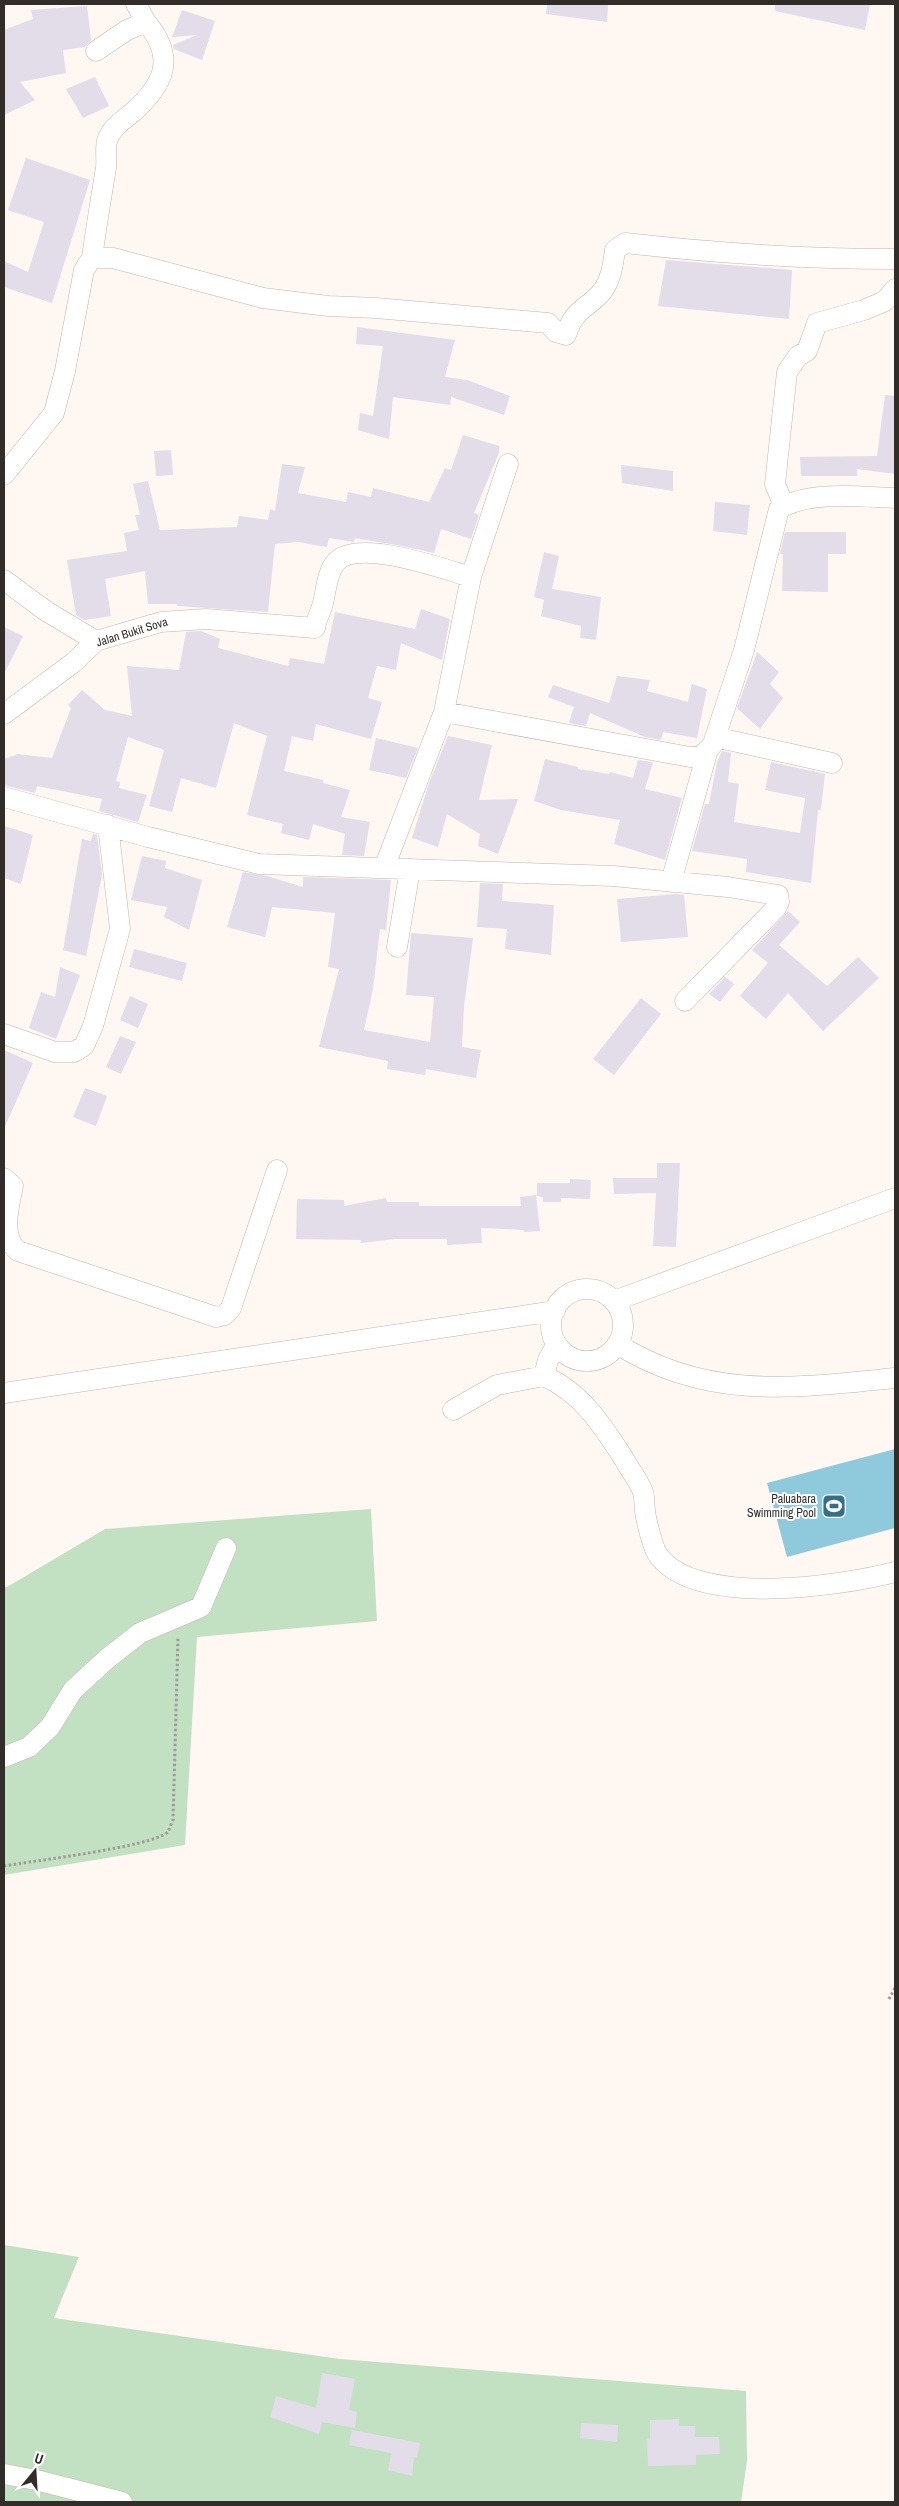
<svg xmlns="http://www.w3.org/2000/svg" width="899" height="2506" viewBox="0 0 899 2506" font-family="'Archivo Narrow',sans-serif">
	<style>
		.green { fill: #c1e1c2 }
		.water { fill: #8ecadb }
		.building { fill: #e3dce9 }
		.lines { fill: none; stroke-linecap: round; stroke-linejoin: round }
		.minor-casing { stroke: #c1b5ad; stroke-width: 21 }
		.path { stroke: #a19a96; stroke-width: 3; stroke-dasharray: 2.5 2.5; stroke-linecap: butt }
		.minor { stroke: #fff; stroke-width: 20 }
		.labels { text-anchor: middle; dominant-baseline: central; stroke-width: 4; stroke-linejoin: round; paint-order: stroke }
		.street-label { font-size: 12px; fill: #322d29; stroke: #fff }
		.poi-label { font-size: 12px; fill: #322d29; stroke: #fff; text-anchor: end }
	</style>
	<rect width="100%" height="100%" fill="#fff7f2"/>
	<path class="green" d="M371 1509 377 1621 197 1637 185 1845 4 1875V1587H7L105 1529Z
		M4 2245 79 2257 54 2318 340 2359 746 2391 747 2461 741 2502H4Z"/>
	<path class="water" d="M895 1449V1528L787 1557 767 1483Z"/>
	<path class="building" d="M547 4H608L607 22 546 14Z
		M775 4H870L865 30 775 11Z
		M87 6 91 40 85 47 63 50 66 73 20 82 35 100 4 115V30L33 19 31 10Z
		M182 10 215 21 202 60 174 49 173 45 197 35 172 37Z
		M95 77 109 106 83 118 66 89Z
		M26 158 90 180 52 303 4 287V261L28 272 44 222 8 210Z
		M666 260 792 270 789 319 658 306Z
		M357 327 455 340 445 377 467 380 510 396 504 415 451 397 450 405 393 397 389 439 358 430 360 413 373 416 383 346 356 344Z
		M885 395 895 396V474L857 469V476H801L800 457 877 456Z
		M463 435 499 446V453L474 513 479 515 471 539 441 529 434 553 402 546 355 538 354 542 329 538 327 547 298 542 275 544 268 612 177 606V604H148L145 571 105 579 111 616 84 620 76 615 67 560 127 551 124 533 139 530 135 515H140L133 484 148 481 160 530 237 527 239 516 268 520 270 509 275 511 282 464 305 467 298 493 346 502 348 492 371 497 373 488 429 502 445 468 451 470Z
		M171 450 173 475 156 476 154 451Z
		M621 465 673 471V491L622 483Z
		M715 502 750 505 747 535 713 531Z
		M785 532H846V554H828V592L782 591 783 554H780Z
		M544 552 559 556 552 589 601 597 596 640 580 638 581 626 541 616 544 600 534 597Z
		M421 609 450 619 442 660 401 643 396 670 377 666 368 698 382 702 371 739 316 724 313 741 292 736 284 771 323 780V783L350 790 341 817 370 822 364 856 342 855 345 834 313 824 309 840 281 833 283 824 247 815 267 736 234 723 216 788 181 778 172 812 149 806 164 750 128 737 116 781 120 782 119 788 147 795 138 822 99 811 102 799 37 786 35 793 4 785V759L18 754 52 758 71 708 68 705 82 690 105 710 132 716 127 666 179 670 186 632 201 631 220 639 218 648 288 666 290 658 324 664 335 612 415 629Z
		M4 627 23 636 4 674Z
		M757 652 779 672 770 684 783 698 760 729 737 708Z
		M617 676 650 680 647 691 688 702 692 684 707 689 697 738 663 732 661 740 645 737 590 713 586 726 573 724 569 722 574 707 548 697 553 685 609 703Z
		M448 736 492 745 479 800 518 799 498 854 478 846 480 834 447 814 438 847 412 838 429 783Z
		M376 738 418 748 406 778 369 770Z
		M722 751 731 753 728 782 739 784 734 822 800 833 805 798 765 790 771 762 825 774 821 810H818L811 883 746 872 747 859 692 851 705 804H709L717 762Z
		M545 759 578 767V769L609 774 610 772 633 778 638 760 653 762 645 789 682 798 665 860 614 844 620 820 561 810 534 801Z
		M4 826 33 835 21 884 4 878Z
		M93 834 97 835 102 875 86 956 63 950 82 839 91 841Z
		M142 856 166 861 165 868 202 880 189 930 164 917 167 907 131 900Z
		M243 872 267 876 303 887V877L391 880 386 930 380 929 373 989 364 1030 430 1042 434 997 406 995 411 933 473 938 464 1007 462 1047 481 1050 476 1078 426 1069 425 1075 387 1069 388 1061 319 1047 339 969 328 967 335 913 272 907 265 937 227 927Z
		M480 883 503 884 502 901 554 905 551 955 505 949 507 929 477 927Z
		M676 894 684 895 688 937 621 942 617 899Z
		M788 911 800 922 779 945 827 986 858 957 879 978 823 1031 788 993 766 1019 740 996 768 963 752 950Z
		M134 949 187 963 182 981 129 967Z
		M60 967 80 975 56 1039 29 1028 41 992 55 997Z
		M725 977 734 984 720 1002 709 994Z
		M130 996 148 1004 138 1028 120 1020Z
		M641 998 661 1014 614 1075 593 1059Z
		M120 1036 136 1042 121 1074 106 1067Z
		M4 1050 33 1063 4 1129Z
		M85 1088 107 1096 96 1126 73 1117Z
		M657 1163H680L676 1247 653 1246 656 1193 614 1194 613 1178H657Z
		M570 1179 591 1180 590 1199 561 1198V1202H543V1197L537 1196V1183H570Z
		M536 1195 540 1231 524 1232V1230L481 1228 482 1243 447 1245V1239H395L361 1243V1240L296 1239 297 1199 344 1200V1206L386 1198 387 1202H419V1206H521L520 1197Z
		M322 2373 355 2379 349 2410 357 2412 355 2428 322 2422 319 2434 270 2417 276 2396 316 2408Z
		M679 2419V2426H695V2437H719L720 2454 696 2455V2465L648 2466 647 2439 650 2438V2420Z
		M581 2423 618 2425 617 2442 580 2438Z
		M352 2430 420 2443 417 2458 414 2457 412 2476 388 2470 391 2453 349 2445Z"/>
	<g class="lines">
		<g class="minor-casing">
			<path id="minor" d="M96 51 127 30 146 22 136 4
				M92 258C96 228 101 198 106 168 107 159 105 149 107 141 111 128 122 121 132 113 165 84 176 58 146 22
				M4 475 54 413 65 371 84 270 92 258H113L263 298 328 306 376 308 548 323 556 332 566 335C574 309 585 310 600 294 611 282 613 265 615 250L625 243C714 253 805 259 895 259
				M784 506 775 484 787 372 798 356 807 351 817 323 864 310 885 301 895 289
				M4 580 46 611 96 641
				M444 712 690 757 702 756 713 744 744 650 779 509C810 490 861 497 895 498
				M4 714 73 663 96 641 161 622 206 619 315 628C316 619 321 612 323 603 326 590 327 574 335 563 356 537 443 569 471 577
				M715 737 832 763
				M4 797 148 837 259 864 613 876 728 887 778 895 779 902 776 908 685 1001
				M384 868 444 712 471 577 508 464
				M671 882 707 753
				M397 947 410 869
				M4 1034 55 1052H74L84 1046 93 1026 120 929 108 825
				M4 1178 13 1186C9 1207 0 1236 18 1251L216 1317 225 1315 231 1308 277 1170
				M551 1325a36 36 0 1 1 72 0a36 36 0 1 1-72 0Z
				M614 1301 895 1198
				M617 1344C708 1401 794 1388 895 1378
				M544 1376C581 1392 603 1426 624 1459 630 1470 639 1481 643 1492 645 1498 644 1505 645 1511 646 1520 653 1548 658 1555 696 1608 841 1586 895 1572
				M4 1393 555 1311
				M453 1410 497 1385 544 1376 548 1360 557 1344
				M4 1757 29 1747 50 1727 73 1690 108 1658 140 1633 201 1607 226 1548
				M4 2474 36 2480 122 2502"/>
		</g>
		<path class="path" d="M4 1866C32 1861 151 1847 168 1832L173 1820 178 1638
			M889 1999 895 1988"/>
		<use href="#minor" class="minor"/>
	</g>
	<defs>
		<g id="stadium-square" transform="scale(1.25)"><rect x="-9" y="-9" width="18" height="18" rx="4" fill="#356e87" stroke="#fff"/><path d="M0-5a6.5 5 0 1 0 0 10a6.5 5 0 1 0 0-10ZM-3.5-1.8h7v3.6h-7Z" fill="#fff"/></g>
	</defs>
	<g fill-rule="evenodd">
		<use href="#stadium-square" x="834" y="1506"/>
	</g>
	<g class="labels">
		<g class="street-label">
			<text transform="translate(132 632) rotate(-17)">Jalan Bukit Sova</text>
		</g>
		<g class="poi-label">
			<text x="816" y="1499">Paluabara<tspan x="816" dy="14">Swimming Pool</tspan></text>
		</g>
	</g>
	<rect width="899" height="2506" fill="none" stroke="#322d29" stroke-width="10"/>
	<g transform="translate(35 2471) rotate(18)" stroke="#ffffff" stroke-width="4" paint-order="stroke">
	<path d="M0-4L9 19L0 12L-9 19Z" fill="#322d29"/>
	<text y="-8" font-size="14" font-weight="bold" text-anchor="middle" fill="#322d29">U</text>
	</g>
</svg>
